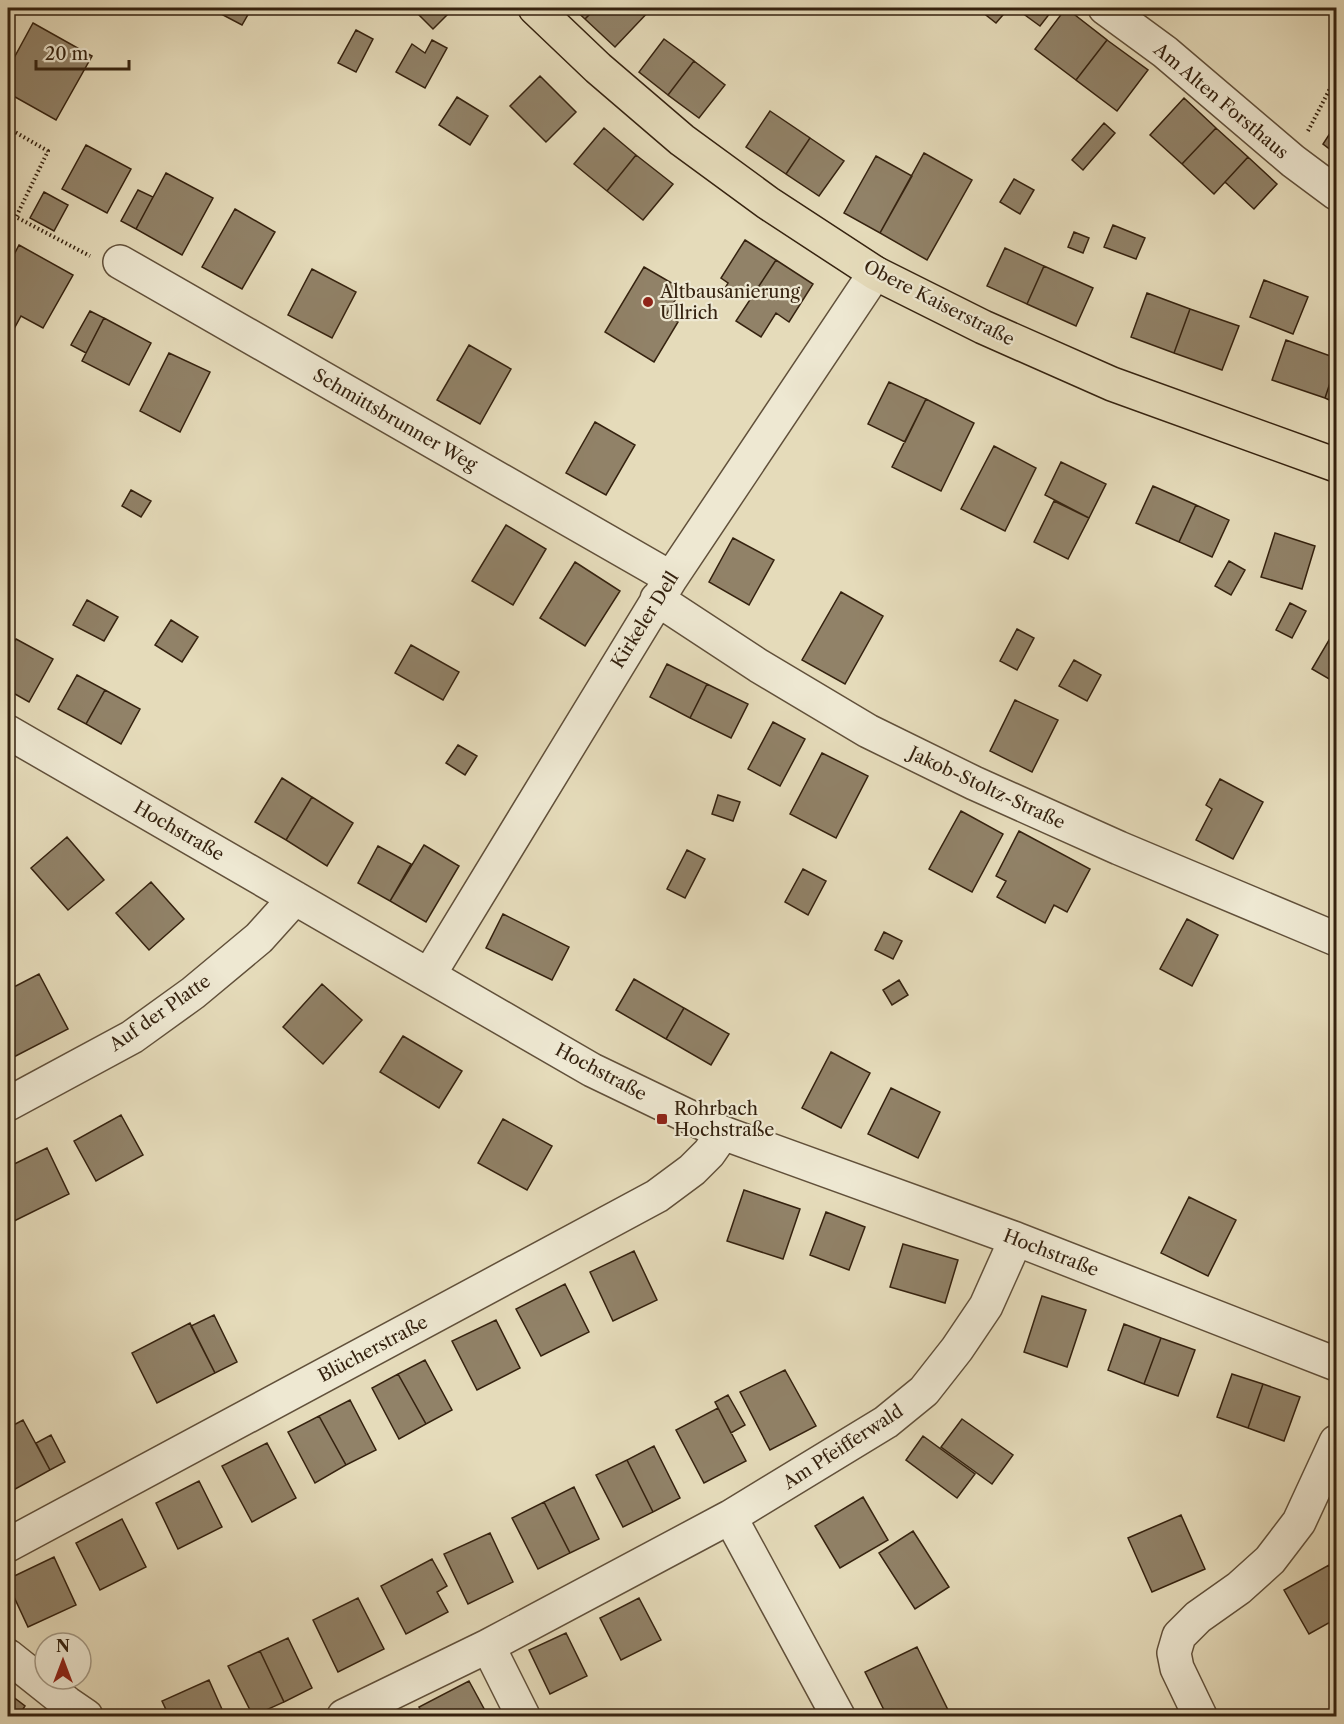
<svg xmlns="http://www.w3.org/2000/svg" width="1344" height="1724" viewBox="0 0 1344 1724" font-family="'Libre Caslon Text',serif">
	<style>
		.building { fill: #918268; stroke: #35220f; stroke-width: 1.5 }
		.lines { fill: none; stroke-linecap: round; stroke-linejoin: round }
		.minor-casing { stroke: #61503a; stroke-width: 36 }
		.major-casing { stroke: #35220f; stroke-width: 36 }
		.path { stroke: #35220f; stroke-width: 4; stroke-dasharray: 1.5 3; stroke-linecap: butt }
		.minor { stroke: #eee8d2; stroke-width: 33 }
		.major { stroke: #e5dbba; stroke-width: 33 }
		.poi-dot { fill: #8f2418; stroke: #eee8d2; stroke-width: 2 }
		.labels { text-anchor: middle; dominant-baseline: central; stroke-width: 4.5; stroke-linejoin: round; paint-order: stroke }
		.street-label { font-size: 18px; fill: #35220f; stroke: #eee8d2 }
		.poi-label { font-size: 18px; fill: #35220f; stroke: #eee8d2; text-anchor: start }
	</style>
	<rect width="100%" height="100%" fill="#e5dbba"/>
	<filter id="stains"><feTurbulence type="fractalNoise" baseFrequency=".00333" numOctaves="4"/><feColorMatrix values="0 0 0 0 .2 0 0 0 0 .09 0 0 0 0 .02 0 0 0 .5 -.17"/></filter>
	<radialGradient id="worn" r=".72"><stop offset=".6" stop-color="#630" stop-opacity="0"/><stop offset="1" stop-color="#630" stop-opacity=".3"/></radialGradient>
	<path class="building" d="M225 8H244L250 11 242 25 221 14Z
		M412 8H454L433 29Z
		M573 8H596L585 19Z
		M596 8H652L615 47 585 19Z
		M977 8H1009L996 23Z
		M1020 8H1054L1040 26 1018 10Z
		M1066 8 1107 40 1076 80 1035 49Z
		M33 23 92 56 56 120 8 93V69Z
		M356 30 373 39 356 72 338 63Z
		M664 39 694 61 668 95 639 72Z
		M432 40 447 48 425 88 396 72 412 44 425 53Z
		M1107 40 1148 70 1117 111 1076 80Z
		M694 61 725 85 699 118 668 95Z
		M540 76 576 112 546 142 510 106Z
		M457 97 488 116 470 145 439 125Z
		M1184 98 1216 128 1182 164 1150 135Z
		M770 111 810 138 786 174 746 147Z
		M1104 123 1115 133 1083 170 1072 160Z
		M1336 124V154L1323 144Z
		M604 128 636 155 607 191 574 164Z
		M1216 128 1248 157 1214 194 1182 164Z
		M810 138 844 161 819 196 786 174Z
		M86 145 131 169 107 213 62 189Z
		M924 153 972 180 927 260 880 233Z
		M636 155 673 184 643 220 607 191Z
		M876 156 912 176 880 233 844 213Z
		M1248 157 1277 184 1254 209 1225 182Z
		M166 173 213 198 182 255 136 229Z
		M1014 179 1034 190 1020 214 1000 202Z
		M138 190 153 197 136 229 121 221Z
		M44 192 68 205 54 231 30 218Z
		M235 209 275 232 242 289 202 267Z
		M1113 225 1145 238 1136 259 1104 247Z
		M1074 232 1089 238 1083 253 1068 247Z
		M745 240 776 260 751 298 742 291 738 299 724 290 728 283 721 278Z
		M19 245 73 275 43 328 21 316 8 340V266Z
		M1005 248 1044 266 1027 304 987 286Z
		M776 260 813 284 789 322 776 313 761 337 736 321Z
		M1044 266 1093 288 1076 326 1027 304Z
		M644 267 682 289 666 315 678 322 654 362 605 332Z
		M312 269 356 292 332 338 288 315Z
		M1264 280 1308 297 1293 334 1250 317Z
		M1147 293 1190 309 1174 353 1131 337Z
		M1190 309 1239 326 1222 370 1174 353Z
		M90 311 104 318 86 353 71 345Z
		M104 318 151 343 129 385 82 361Z
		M1286 340 1336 358V365L1325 398 1272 380Z
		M469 345 511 369 480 424 437 400Z
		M169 353 210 372 180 432 140 411Z
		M1336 365V403L1325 398Z
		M889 382 926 399 905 442 868 424Z
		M926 399 974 423 941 491 892 467Z
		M595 422 635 445 606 495 566 473Z
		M994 446 1036 468 1005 531 961 509Z
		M1061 462 1106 484 1089 518 1045 495Z
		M1153 486 1196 505 1179 542 1136 523Z
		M131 490 151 501 141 517 122 506Z
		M1054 501 1089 518 1068 559 1034 542Z
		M1196 505 1229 520 1212 557 1179 542Z
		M506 525 546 549 513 605 472 581Z
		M1275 533 1315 546 1302 589 1261 577Z
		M733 538 774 560 749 605 709 582Z
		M1229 561 1245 570 1231 595 1215 586Z
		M575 562 620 591 585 646 540 618Z
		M841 592 883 616 845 684 802 660Z
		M87 600 118 617 104 641 73 625Z
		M1290 603 1306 611 1292 638 1276 630Z
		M171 620 198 637 182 662 155 645Z
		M1017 629 1034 638 1017 670 1000 661Z
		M16 639 53 659 29 702 8 690V654Z
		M1329 640 1336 645V683L1312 669Z
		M411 645 459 672 443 700 395 673Z
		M1074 660 1101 675 1087 701 1059 686Z
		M667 664 707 684 690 718 650 697Z
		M77 675 105 690 86 724 58 709Z
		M707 684 748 704 731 738 690 718Z
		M105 690 140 709 121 744 86 724Z
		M1015 700 1058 720 1032 772 990 751Z
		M773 722 805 739 780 786 748 769Z
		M458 745 477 756 465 775 446 763Z
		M822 753 868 776 836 838 790 814Z
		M282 778 312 797 286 840 255 822Z
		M1220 779 1263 802 1233 859 1196 840 1212 809 1206 805Z
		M718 795 740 802 733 821 712 814Z
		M312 797 353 823 327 866 286 840Z
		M961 811 1003 834 972 892 929 869Z
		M1019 831 1090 869 1067 912 1054 905 1045 923 997 897 1006 881 996 876Z
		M67 837 104 880 68 910 31 868Z
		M424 845 459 866 426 922 390 901Z
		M378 846 411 864 390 901 358 883Z
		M687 850 705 859 685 898 667 889Z
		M803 869 826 881 808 915 785 902Z
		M151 882 184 919 149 950 116 913Z
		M503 914 569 947 552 980 486 948Z
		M1187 919 1218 935 1192 986 1160 969Z
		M884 932 902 941 893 959 875 950Z
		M39 974 68 1029 8 1060V990Z
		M634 979 684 1008 666 1039 616 1010Z
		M899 980 908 995 892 1005 883 990Z
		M322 984 362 1020 323 1064 283 1027Z
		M684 1008 729 1034 711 1065 666 1039Z
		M403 1036 462 1071 439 1108 380 1072Z
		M831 1052 870 1073 841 1128 802 1108Z
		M891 1088 940 1112 918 1158 868 1134Z
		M121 1115 143 1155 96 1181 74 1141Z
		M503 1119 552 1146 527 1190 478 1163Z
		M47 1148 69 1194 8 1224V1167Z
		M744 1190 800 1209 783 1259 727 1241Z
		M1189 1197 1236 1220 1208 1276 1161 1253Z
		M826 1212 865 1227 849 1270 810 1255Z
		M903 1244 958 1260 945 1303 890 1287Z
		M634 1251 657 1300 613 1321 590 1272Z
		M565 1284 589 1332 541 1356 516 1309Z
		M1042 1296 1086 1310 1067 1367 1024 1352Z
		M214 1315 237 1362 215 1373 191 1326Z
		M496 1320 520 1368 477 1390 452 1341Z
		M190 1323 215 1373 157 1403 132 1353Z
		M1124 1324 1161 1338 1144 1384 1108 1370Z
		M1161 1338 1195 1350 1178 1396 1144 1384Z
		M425 1360 452 1410 426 1424 398 1374Z
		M785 1370 816 1426 770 1450 740 1392Z
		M398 1374 426 1424 399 1439 372 1388Z
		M1232 1374 1263 1384 1248 1428 1217 1417Z
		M1263 1384 1300 1397 1284 1441 1248 1428Z
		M728 1395 745 1425 731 1433 715 1402Z
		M350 1400 376 1450 346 1465 319 1416Z
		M718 1408 746 1461 704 1483 676 1430Z
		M319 1416 346 1465 315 1483 288 1432Z
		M962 1419 1013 1455 992 1484 941 1447Z
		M23 1420 50 1470 8 1493V1428Z
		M51 1435 65 1462 50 1470 36 1443Z
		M923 1436 975 1474 957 1498 906 1460Z
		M267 1443 296 1498 252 1522 222 1466Z
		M654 1446 680 1498 653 1512 627 1460Z
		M627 1460 653 1512 623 1527 596 1475Z
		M199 1481 222 1527 178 1549 156 1503Z
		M574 1487 599 1539 570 1553 544 1502Z
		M863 1497 888 1540 840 1568 815 1526Z
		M544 1502 570 1553 538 1569 512 1518Z
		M1181 1515 1205 1569 1152 1592 1128 1538Z
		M122 1519 146 1567 100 1590 76 1543Z
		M913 1531 949 1587 915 1609 879 1553Z
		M490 1533 513 1582 468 1604 444 1554Z
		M54 1557 76 1605 28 1627 8 1584V1579Z
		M432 1559 447 1586 437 1592 448 1612 406 1634 381 1586Z
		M1329 1565 1336 1578V1627H1335L1332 1621 1309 1634 1284 1590Z
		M358 1598 384 1649 338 1672 313 1620Z
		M639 1598 661 1640 621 1660 600 1618Z
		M566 1633 587 1676 550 1694 529 1650Z
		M288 1638 312 1688 284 1702 260 1651Z
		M917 1647 948 1710 935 1716H887L865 1672Z
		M260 1651 284 1702 253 1716 228 1666Z
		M209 1680 225 1716H169L162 1701Z
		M469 1681 488 1716H424L419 1707Z
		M8 1693 25 1706 23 1709 33 1716H8Z"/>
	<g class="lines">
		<g class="minor-casing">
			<path id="minor" d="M1105 8 1165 52 1293 161 1336 193
				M120 262 671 578
				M657 599 759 666 868 731 974 783 1119 848 1336 939
				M8 732 592 1070 723 1133 1016 1239 1336 1364
				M429 975 671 578 875 273
				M8 1104 132 1037 193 993 259 938 295 898
				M730 1517 838 1716
				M8 1545 657 1196 692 1170 709 1153 723 1133
				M488 1646 523 1716
				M8 1656 67 1703 86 1716
				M344 1716 488 1646 730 1517 886 1422 924 1391 957 1349 986 1306 1016 1239
				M1200 1716 1177 1668 1174 1653 1179 1636 1198 1617 1239 1588 1270 1560 1299 1522 1336 1442"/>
		</g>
		<g class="major-casing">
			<path id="major" d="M535 8 598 68 682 140 768 203 875 273 983 327 1112 384 1336 465"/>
		</g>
		<path class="path" d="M8 128 48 151 16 217 90 256
			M1308 131 1336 77"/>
		<use href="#minor" class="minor"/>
		<use href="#major" class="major"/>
	</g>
	<g class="poi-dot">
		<circle cx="648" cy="302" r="6"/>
		<rect x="656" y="1113" width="12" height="12" rx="3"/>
	</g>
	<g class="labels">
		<g class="street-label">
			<text transform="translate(1221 101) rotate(40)">Am Alten Forsthaus</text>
			<text transform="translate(939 303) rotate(27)">Obere Kaiserstraße</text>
			<text transform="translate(395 420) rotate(30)">Schmittsbrunner Weg</text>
			<text transform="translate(645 620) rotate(-58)">Kirkeler Dell</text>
			<text transform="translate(987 788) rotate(25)">Jakob-Stoltz-Straße</text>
			<text transform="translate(179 831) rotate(30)">Hochstraße</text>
			<text transform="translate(160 1013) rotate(-35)">Auf der Platte</text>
			<text transform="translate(601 1072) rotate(28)">Hochstraße</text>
			<text transform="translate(1051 1253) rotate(21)">Hochstraße</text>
			<text transform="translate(373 1349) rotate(-28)">Blücherstraße</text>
			<text transform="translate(843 1447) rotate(-33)">Am Pfeifferwald</text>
		</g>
		<g class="poi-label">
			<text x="660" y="292">Altbausanierung<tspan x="660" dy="21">Ullrich</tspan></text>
			<text x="674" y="1109">Rohrbach<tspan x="674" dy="21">Hochstraße</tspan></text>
		</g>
	</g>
	<rect width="1344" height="1724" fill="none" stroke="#e5dbba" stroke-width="30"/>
	<rect x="9" y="9" width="1326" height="1706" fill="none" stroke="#35220f" stroke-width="3"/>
	<rect x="15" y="15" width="1314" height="1694" fill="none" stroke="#35220f" stroke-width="1.5"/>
	<g transform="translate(63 1661)"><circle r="28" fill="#eee8d2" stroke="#a49984" stroke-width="1.5"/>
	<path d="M0-4.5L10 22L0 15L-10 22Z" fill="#8f2418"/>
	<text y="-9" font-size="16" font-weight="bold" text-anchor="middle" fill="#35220f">N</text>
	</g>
	<path d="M36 60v9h93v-9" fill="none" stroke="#35220f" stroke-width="3"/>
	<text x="45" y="60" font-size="18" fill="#35220f" stroke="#eee8d2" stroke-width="4.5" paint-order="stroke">20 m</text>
	<rect width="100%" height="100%" filter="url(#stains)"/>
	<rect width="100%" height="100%" fill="url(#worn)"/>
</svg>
